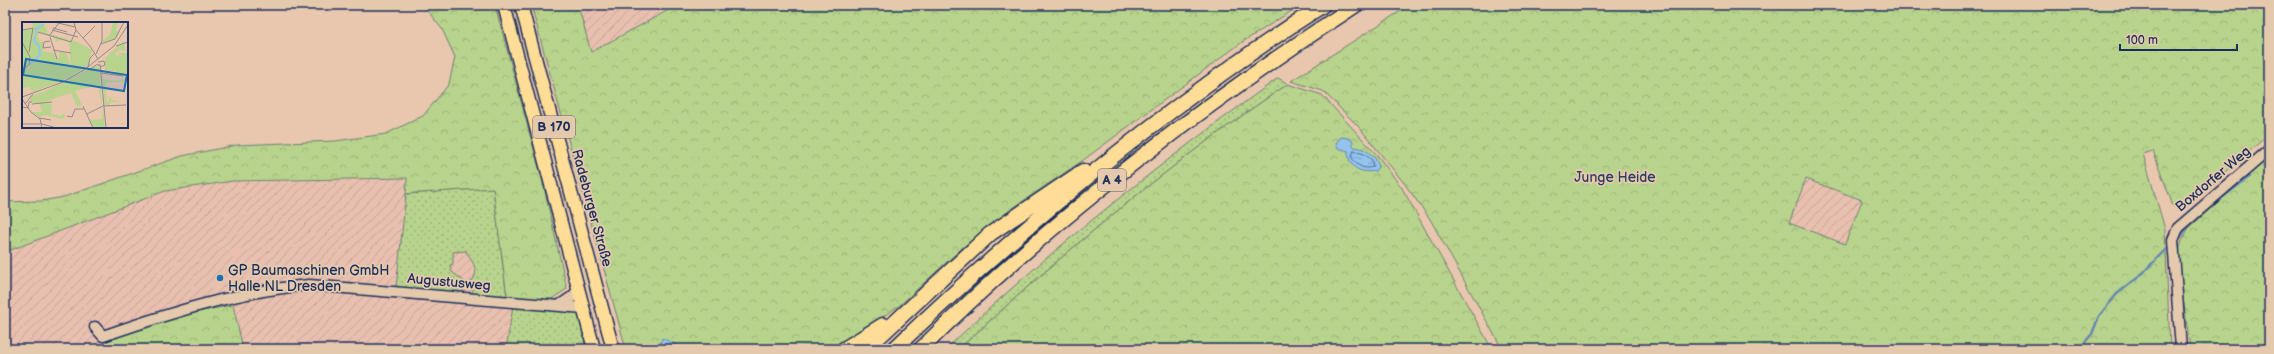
<svg xmlns="http://www.w3.org/2000/svg" width="2274" height="354" viewBox="0 0 2274 354" font-family="'Balsamiq Sans',sans-serif">
	<style>
		.industrial { fill: url(#industrial-furrows) }
		.grass { fill: url(#grass-dots); stroke: #6a8174 }
		.forest { fill: url(#forest-crowns); stroke: #6a8174; fill-rule: evenodd }
		.water { fill: url(#water-ripples); stroke: #6388b4 }
		.lines { fill: none; stroke-linecap: round; stroke-linejoin: round }
		.shore { stroke: #4b6a98; stroke-width: 1 }
		.stream { stroke: #6388b4; stroke-width: 2.5 }
		.minor-casing { stroke: #1b2f5e; stroke-width: 13 }
		.major-casing { stroke: #1b2f5e; stroke-width: 15 }
		.highway-casing { stroke: #1b2f5e; stroke-width: 17 }
		.minor { stroke: #e5c9ac; stroke-width: 10 }
		.major { stroke: #ffdd96; stroke-width: 12 }
		.highway { stroke: #ffdd96; stroke-width: 14 }
		.poi-dot { fill: #1f6fb2; stroke: #e5c9ac; stroke-width: 1.5 }
		.labels { text-anchor: middle; dominant-baseline: central; stroke-width: 3.5; stroke-linejoin: round; paint-order: stroke }
		.shield { fill: #e5c9ac; stroke: #585d75; stroke-width: 1 }
		.shield-label { font-size: 13px; font-weight: bold; fill: #1b2f5e }
		.park-label { font-size: 14px; fill: #2b3f62; stroke: #e5c9ac }
		.street-label { font-size: 14px; fill: #1b2f5e; stroke: #e5c9ac }
		.poi-label { font-size: 14px; fill: #1b2f5e; stroke: #e5c9ac; text-anchor: start }
		.inset-river { fill: none; stroke: #93c3ee; stroke-width: 2 }
		.inset-road { fill: none; stroke: #978a8e; stroke-width: 1 }
		.view { fill: #1f6fb2; fill-opacity: 0.15; stroke: #1f6fb2; stroke-width: 2 }
		.inset-edge { fill: none; stroke: #1b2f5e; stroke-width: 2 }
	</style>
	<defs>
		<pattern id="industrial-furrows" width="10" height="10" patternUnits="userSpaceOnUse"><rect width="10" height="10" fill="#e9bfaf"/><path d="M-1 1l2-2M0 10L10 0M9 11l2-2" fill="none" stroke="#c7a499"/></pattern>
		<pattern id="grass-dots" width="8" height="8" patternUnits="userSpaceOnUse"><rect width="8" height="8" fill="#b8d38b"/><path d="M2 2h.1M6 6h.1" fill="none" stroke="#9eb57a" stroke-width="1.8" stroke-linecap="round"/></pattern>
		<pattern id="forest-crowns" width="20" height="18" patternUnits="userSpaceOnUse"><rect width="20" height="18" fill="#b8d38b"/><path d="M2 6a3 3 0 1 1 6 0M12 15a3 3 0 1 1 6 0" fill="none" stroke="#9eb57a"/></pattern>
		<pattern id="water-ripples" width="26" height="14" patternUnits="userSpaceOnUse"><rect width="26" height="14" fill="#93c3ee"/><path d="M2 4q2-2 4 0t4 0M15 11q2-2 4 0t4 0" fill="none" stroke="#779fc4"/></pattern>
	</defs>
	<rect width="100%" height="100%" fill="#e9c6ae"/>
	<filter id="ink" filterUnits="userSpaceOnUse"><feTurbulence type="fractalNoise" baseFrequency=".025" numOctaves="2"/><feDisplacementMap in="SourceGraphic" scale="8" xChannelSelector="R" yChannelSelector="G"/><feConvolveMatrix kernelMatrix="1 2 1 2 8 2 1 2 1" color-interpolation-filters="sRGB"/></filter>
	<g filter="url(#ink)">
		<path class="industrial" d="M578 5H678L591 52Z
			M407 178 406 194 567 289 550 300 514 298 506 349H243L233 305 114 335 92 349H5V255L8 251 165 191 233 181Z
			M1806 179 1862 200 1845 244 1789 223Z"/>
		<path class="grass" d="M1278 78 1288 84C1170 163 1063 253 959 349H946C1049 250 1162 162 1278 78Z
			M493 188 507 297 473 295 471 282C481 271 472 262 466 251L453 252V264L450 265 452 272 465 282 462 294 396 288 406 194Z
			M513 306 577 312 580 317 586 349H506Z"/>
		<path class="forest" d="M423 5H495L543 183 567 289 550 300 507 297 493 188 406 194 407 178 233 181 165 191 8 251 5 255V202L41 201 64 197 182 156 237 145 335 141 386 134 423 116 449 84 455 57 442 29Z
			M531 5H578L591 52 678 5H1301L1241 43 1082 161 1010 210 962 248 900 305 861 332 831 349H626Z
			M1410 5H2269V134L2185 208 2173 206 2153 151 2143 154 2165 229 2170 349H1505L1500 345 1430 219 1404 183 1359 127 1323 91 1291 81ZM1806 179 1862 200 1845 244 1789 223Z
			M1288 84 1322 95 1378 156 1402 188 1492 349H959C1063 253 1170 163 1288 84Z
			M2269 156V349H2190C2188 327 2175 259 2181 243 2182 238 2186 234 2188 229Z
			M233 305 243 349H92C134 324 185 314 233 305Z"/>
		<path class="water" d="M1341 137 1348 138 1353 141V147C1364 147 1375 155 1379 166L1375 171C1360 174 1348 167 1348 151L1338 148 1336 143Z
			M662 338 679 346 678 349H669L660 345Z"/>
		<g class="lines">
			<path class="shore" d="M1354 151 1364 154 1372 160 1373 167C1364 170 1357 166 1352 158Z"/>
			<path class="stream" d="M2210 207 2249 177
				M2177 242 2189 225
				M2079 349 2092 334 2099 316 2117 294 2140 276 2166 249"/>
			<g class="minor-casing">
				<path id="minor" d="M560 305 572 297 579 289
					M95 327 103 336C170 313 238 291 309 285L584 308
					M2181 349 2173 240 2178 228 2269 150"/>
			</g>
			<g class="major-casing">
				<path id="major" d="M504 5 594 349
					M521 5 613 349"/>
			</g>
			<g class="highway-casing">
				<path id="highway" d="M844 349 883 325
					M866 349 990 234 1083 171
					M894 349C1027 222 1168 104 1323 5
					M921 349C1052 218 1201 106 1356 5"/>
			</g>
			<use href="#minor" class="minor"/>
			<use href="#major" class="major"/>
			<use href="#highway" class="highway"/>
		</g>
	</g>
	<circle class="poi-dot" cx="220" cy="278" r="4"/>
	<g class="labels">
		<g class="shield">
			<rect x="533" y="116" width="42" height="22" rx="3"/>
			<rect x="1098" y="169" width="28" height="22" rx="3"/>
		</g>
		<g class="shield-label">
			<text x="554" y="127">B 170</text>
			<text x="1112" y="180">A 4</text>
		</g>
		<g class="park-label">
			<text x="1615" y="177">Junge Heide</text>
		</g>
		<g class="street-label">
			<text transform="translate(2213 179) rotate(-40)">Boxdorfer Weg</text>
			<text transform="translate(592 208) rotate(75)">Radeburger Straße</text>
			<text transform="translate(449 282) rotate(5)">Augustusweg</text>
		</g>
		<g class="poi-label">
			<text x="228" y="270">GP Baumaschinen GmbH<tspan x="228" dy="16">Halle NL Dresden</tspan></text>
		</g>
	</g>
	<g transform="translate(22 22)">
		<rect width="106" height="106" fill="#e9c6ae"/>
		<path d="M91 0H96L94 8 97 10 94 17 81 21 80 19 88 13Z" fill="#b8d38b"/>
		<path d="M10 0 23 2 26 5 22 3 26 9 24 11 55 20 70 28 66 43 49 55 11 70 7 65 0 66V48L8 45 7 43 0 47V8L11 6ZM20 11 34 16 33 20 40 18 47 20 49 44 44 31 38 29 37 36 35 37 32 31 21 29V20H18L16 15V12ZM102 19 104 29 98 28 92 32 97 34V31H106V54L104 51 94 54 93 49 83 48V36ZM74 44 77 45 80 84 76 63 53 69 60 83 55 84 49 71 33 76 25 68ZM80 52 82 57 86 58 96 59 106 56 105 60H86L83 63 85 80H87V74L90 78 100 80H88V82L83 84ZM9 74 11 79 20 78 21 81 30 82 29 92 39 94 42 91 43 94 40 97 24 93 17 95 10 90H20L19 85 17 82 8 80ZM81 85 83 106H71L68 98 80 97Z" fill="#b8d38b" fill-rule="evenodd"/>
		<path d="M27 68 33 76 21 81 20 78 10 79 9 74Z" fill="#b8d38b"/>
		<path class="inset-river" d="M14 13V7L22 2M8 42 18 33 17 24 12 19 13 14"/>
		<path class="inset-road" d="M32 0 53 5M52 0 54 8 68 24 76 37M31 6 45 10M0 8 11 6 7 30M30 8 56 15M16 10 49 20 54 8M27 14 37 1M28 15 35 37M61 16 73 4M28 19 22 20 21 26 29 25M0 20 8 35 7 43 0 48M79 22 93 17 102 0M94 24 106 20M31 28 49 31M74 32 80 19V0M76 40 82 39 83 43 78 45M78 42 84 106M66 45 68 36 73 31M66 48 76 42 77 44M79 51 101 54M0 75 41 60 62 48 92 24 106 3M0 77 9 90 18 97 20 106M3 82 11 72M10 82 30 80M61 84 71 106M0 85 6 86 7 80H10M65 92 81 84 104 83M45 94 50 95 53 87H62M17 96 29 98M0 102H20L35 106"/>
		<path class="view" d="M4 37 105 53 102 69 1 53Z"/>
		<rect width="106" height="106" class="inset-edge"/>
	</g>
	<rect width="2274" height="354" fill="none" stroke="#e5c9ac" stroke-width="20"/>
	<rect x="10" y="10" width="2254" height="334" fill="none" stroke="#1b2f5e" stroke-width="1.5" filter="url(#ink)"/>
	<path d="M2120 44v6h117v-6" fill="none" stroke="#1b2f5e" stroke-width="2"/>
	<text x="2126" y="44" font-size="12" fill="#1b2f5e" stroke="#e5c9ac" stroke-width="3" paint-order="stroke">100 m</text>
</svg>
